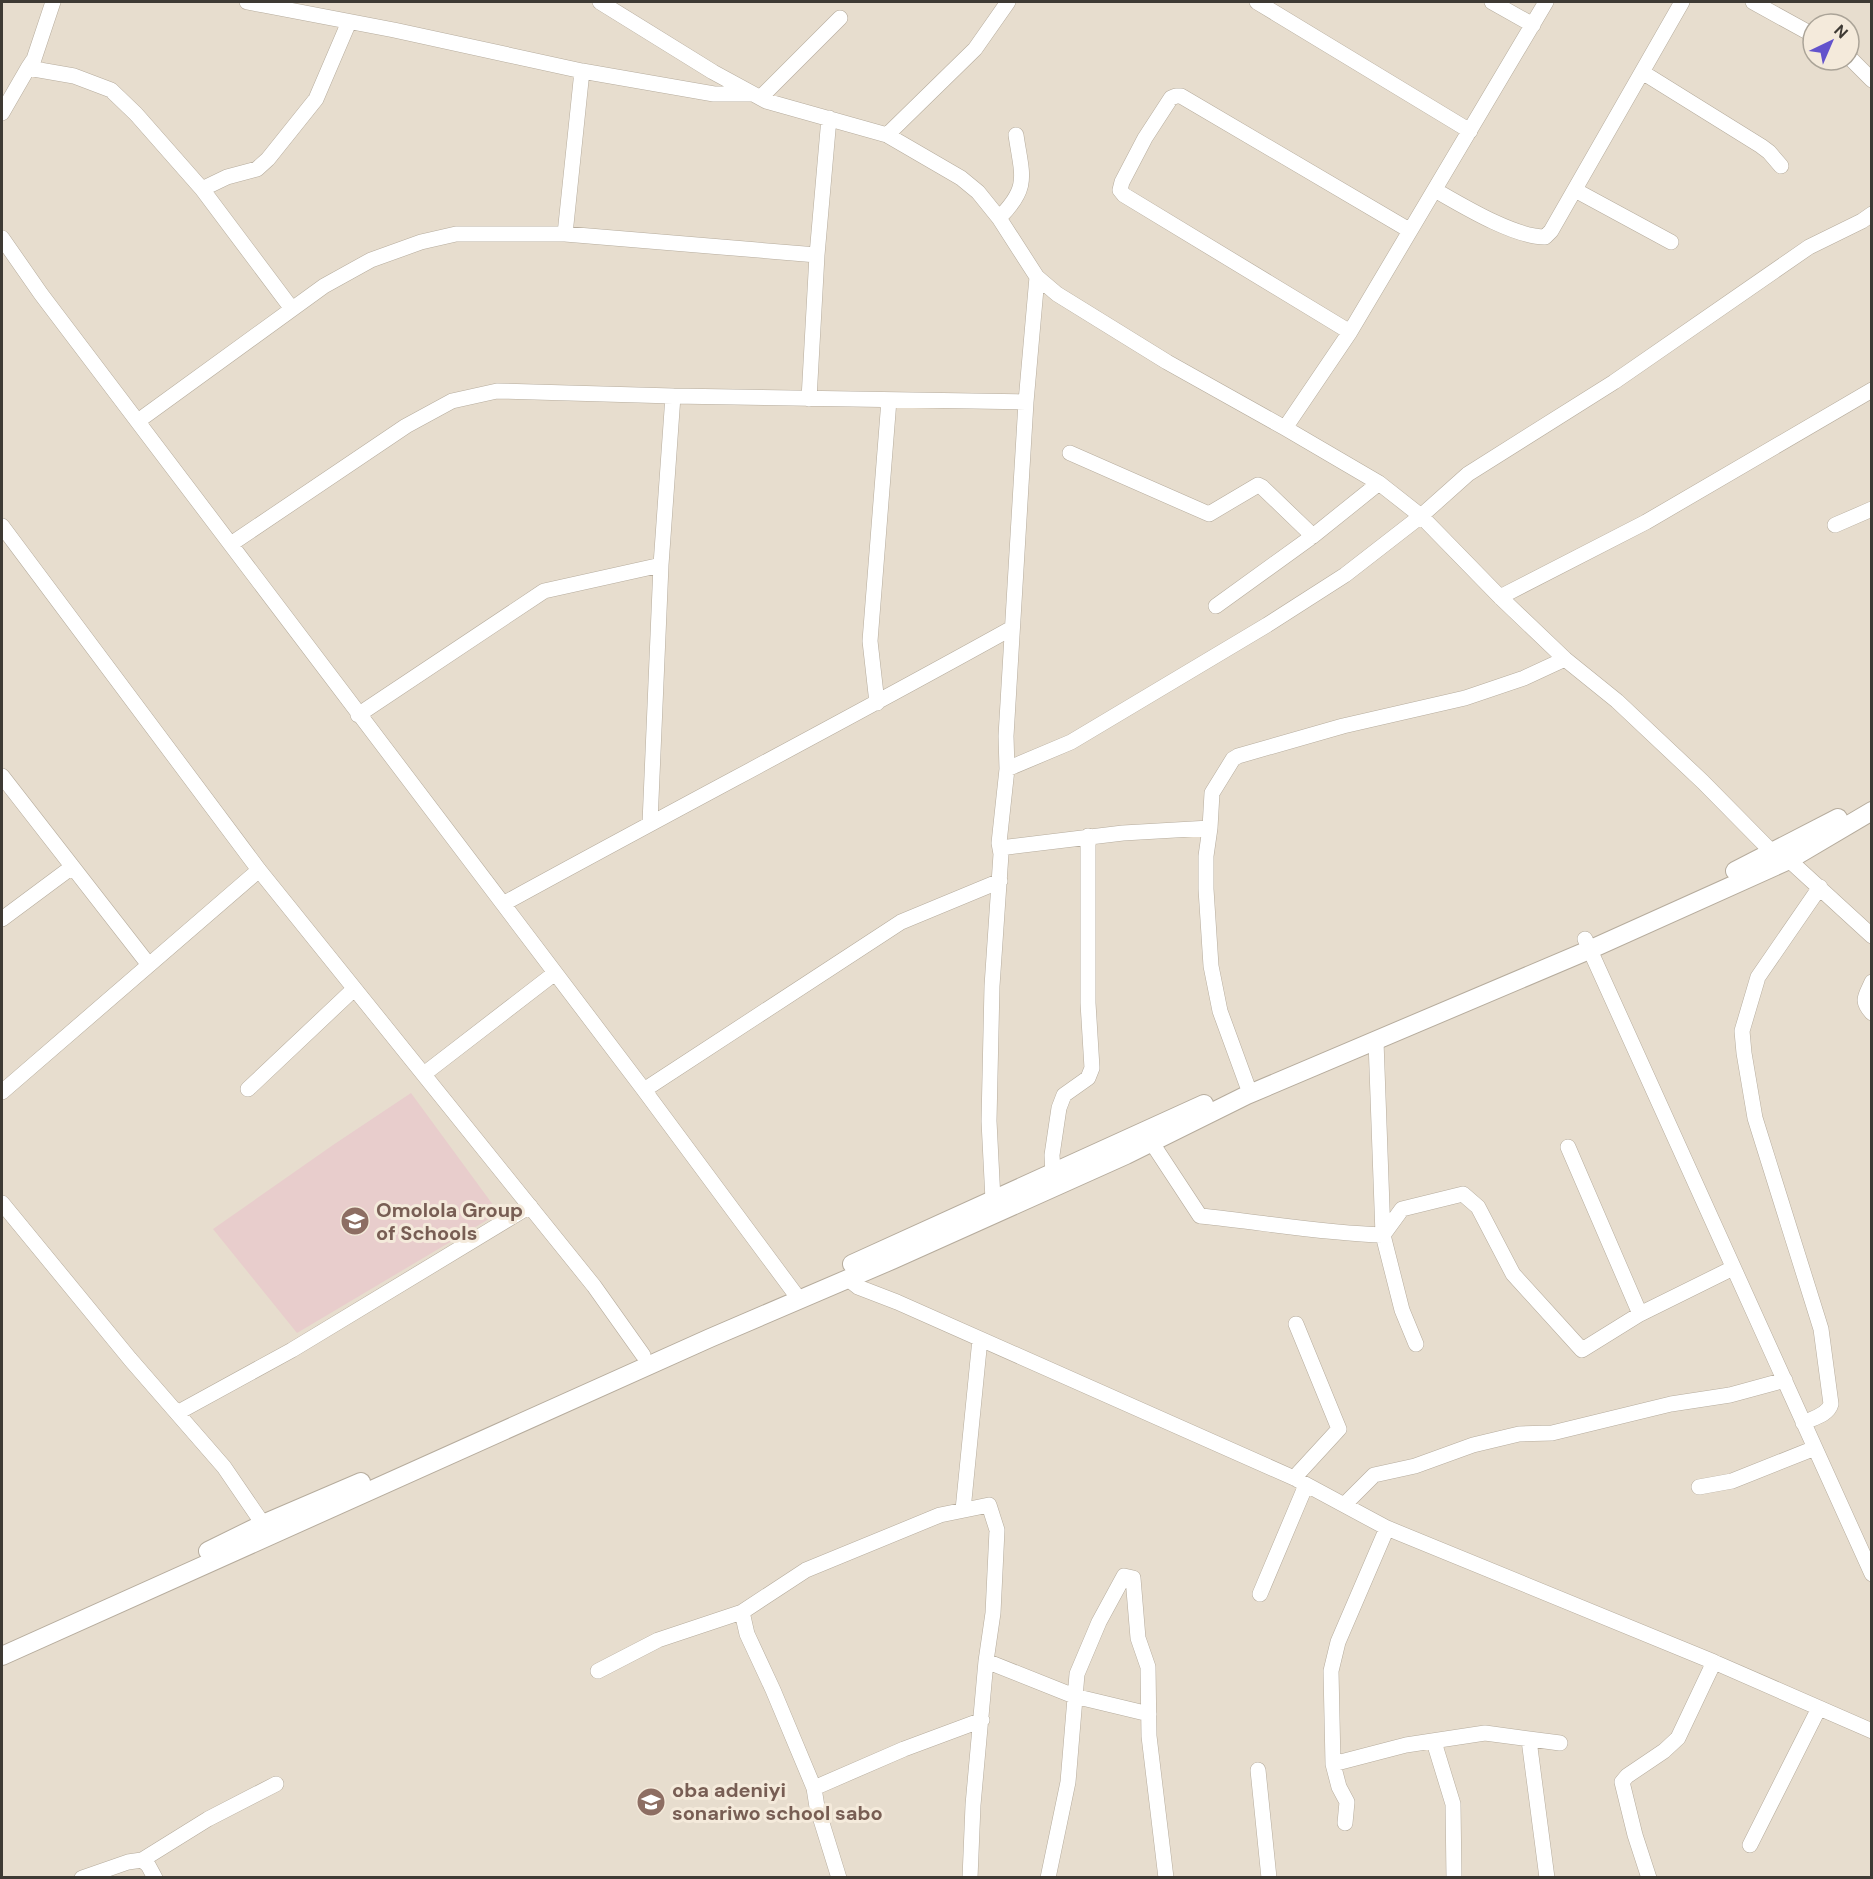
<svg xmlns="http://www.w3.org/2000/svg" width="1873" height="1879" viewBox="0 0 1873 1879" font-family="'DM Sans',sans-serif">
	<style>
		.education { fill: #e8cdcc }
		.lines { fill: none; stroke-linecap: round; stroke-linejoin: round }
		.minor-casing { stroke: #b6ac9d; stroke-width: 16 }
		.major-casing { stroke: #b6ac9d; stroke-width: 20 }
		.minor { stroke: #fff; stroke-width: 15 }
		.major { stroke: #fff; stroke-width: 18 }
		.labels { text-anchor: middle; dominant-baseline: central; stroke-width: 6; stroke-linejoin: round; paint-order: stroke }
		.education-label { font-size: 20px; font-weight: bold; fill: #785e54; stroke: #f4eadb; text-anchor: start }
	</style>
	<rect width="100%" height="100%" fill="#e7ddce"/>
	<path class="education" d="M411 1093 499 1213 297 1333 213 1229 333 1145Z"/>
	<g class="lines">
		<g class="minor-casing">
			<path id="minor" d="M53 2 34 59 28 68 74 76 111 90 136 114 202 189 292 309
				M247 2 263 5
				M263 2V5L394 30 582 71 714 94H753
				M600 2 713 72 766 101 887 135 961 178 978 192 999 218 1037 277 1057 294 1167 362 1285 428 1379 483 1421 516 1500 597 1565 659 1617 701 1703 782 1772 852
				M1257 2 1470 131
				M1492 2 1533 25
				M1753 2 1813 35
				M1849 57 1872 80
				M1642 72 1761 146 1769 152 1781 166
				M761 97 840 18
				M2 113 28 68
				M887 135 975 49 1008 2
				M202 189 227 177 257 169 268 159 316 99 349 22
				M1435 190C1463 206 1514 237 1545 237L1551 231 1682 2
				M1575 190 1671 242
				M999 218C1030 187 1022 176 1016 135
				M565 234 582 71
				M2 238 41 294 644 1090 799 1299
				M1350 332 1124 195 1120 190 1122 182 1145 138 1171 98 1176 96H1181L1409 230
				M809 399 817 255 829 118
				M138 421 324 286 371 260 421 242 456 234H565L817 255
				M1285 428 1350 332 1546 2
				M1070 453 1209 514 1258 485 1262 487 1313 536
				M1835 525 1872 509
				M2 526 259 870 594 1286 643 1355
				M231 544 406 426 452 401 497 391 673 396 1026 402
				M1500 597 1646 522 1872 390
				M1216 606 1313 536 1379 483
				M877 703 870 641 889 400
				M358 715 544 591 661 565
				M1007 769 1071 742 1267 625 1345 575 1421 516 1468 474 1614 382 1809 247 1862 221 1872 214
				M2 776 149 965
				M650 823 661 565 673 396
				M1000 848 1123 833 1210 828
				M1789 860 1872 936
				M503 904C672 811 843 722 1012 628
				M2 919 72 867
				M1585 939 1872 1574
				M1872 982C1866 996 1860 1000 1872 1013
				M1376 1041 1383 1235 1402 1310 1416 1344
				M424 1074 555 973
				M1247 1085 1220 1011 1211 966 1206 889V856L1210 828 1212 793 1233 759 1238 756 1343 726 1465 698 1524 678 1565 659
				M248 1089 354 989
				M644 1090 901 922 1000 881
				M2 1092 259 870
				M1152 1143 1200 1216C1261 1222 1321 1233 1383 1235
				M1568 1147 1640 1314
				M1053 1174 1052 1155 1059 1108 1064 1095 1088 1078 1092 1068 1088 1003V836
				M993 1200 989 1121 992 986 1001 854 999 843 1007 769 1006 736 1026 402 1037 277
				M2 1203 130 1359 224 1467 263 1524
				M1383 1235 1402 1209 1463 1194 1478 1207 1513 1274 1582 1350 1640 1314 1733 1268
				M848 1279 858 1287 897 1302 1294 1478 1387 1528 1714 1662 1872 1731
				M177 1413 292 1350 530 1206
				M1803 1423C1813 1418 1828 1415 1831 1404L1821 1329 1755 1118 1744 1053 1742 1031 1758 977 1820 887
				M1294 1478 1339 1429 1296 1324
				M1699 1487 1732 1481 1815 1448
				M1345 1504 1374 1475 1415 1466 1473 1445 1519 1434 1552 1433 1671 1404 1730 1395 1785 1380
				M963 1510 980 1339
				M1260 1594 1306 1485
				M986 1661 1074 1696 1149 1714
				M598 1671 658 1640 742 1612
				M1529 1740 1547 1878
				M1434 1742 1453 1804 1454 1878
				M1333 1764 1406 1745 1485 1733 1560 1743
				M1258 1770 1269 1878
				M814 1788 904 1749 982 1720
				M1345 1823 1347 1802 1339 1787 1333 1764 1331 1671 1338 1642 1387 1528
				M1750 1845 1819 1708
				M142 1860 148 1865 155 1878
				M82 1878 128 1862 142 1860 208 1819 276 1784
				M839 1878 817 1807 814 1788 773 1690 747 1634 742 1612 806 1570 940 1515 989 1505 997 1530 993 1613 986 1661 973 1805 970 1878
				M1048 1878 1068 1782 1077 1674 1099 1622 1124 1576 1133 1578 1138 1638 1148 1667 1149 1736 1166 1878
				M1649 1878 1635 1835 1622 1782 1627 1776 1664 1751 1678 1738 1714 1662"/>
		</g>
		<g class="major-casing">
			<path id="major" d="M1735 871 1838 818
				M852 1264 1204 1104
				M208 1551 263 1524 361 1482
				M2 1656 710 1338 892 1260 1126 1155 1247 1095 1589 950 1789 860 1872 811"/>
		</g>
		<use href="#minor" class="minor"/>
		<use href="#major" class="major"/>
	</g>
	<defs>
		<g id="school-disc" transform="scale(1.5)"><circle r="9.5" fill="#8d6e63" stroke="#f4eadb"/><path d="M0-5L7-2L0 1L-7-2ZM-4 1L0 2.5L4 1V4Q0 6-4 4Z" fill="#fff"/></g>
	</defs>
	<g fill-rule="evenodd">
		<use href="#school-disc" x="355" y="1221"/>
		<use href="#school-disc" x="651" y="1802"/>
	</g>
	<g class="labels">
		<g class="education-label">
			<text x="376" y="1210">Omolola Group<tspan x="376" dy="23">of Schools</tspan></text>
			<text x="672" y="1790">oba adeniyi<tspan x="672" dy="23">sonariwo school sabo</tspan></text>
		</g>
	</g>
	<rect width="1873" height="1879" fill="none" stroke="#3e3a34" stroke-width="6"/>
	<g transform="translate(1831 42) rotate(44)"><circle r="28" fill="#f4eadb" stroke="#aba498" stroke-width="1.5"/>
	<path d="M0-4.5L10 22L0 15L-10 22Z" fill="#6353cc"/>
	<text y="-9" font-size="16" font-weight="bold" text-anchor="middle" fill="#3e3a34">N</text>
	</g>
</svg>
